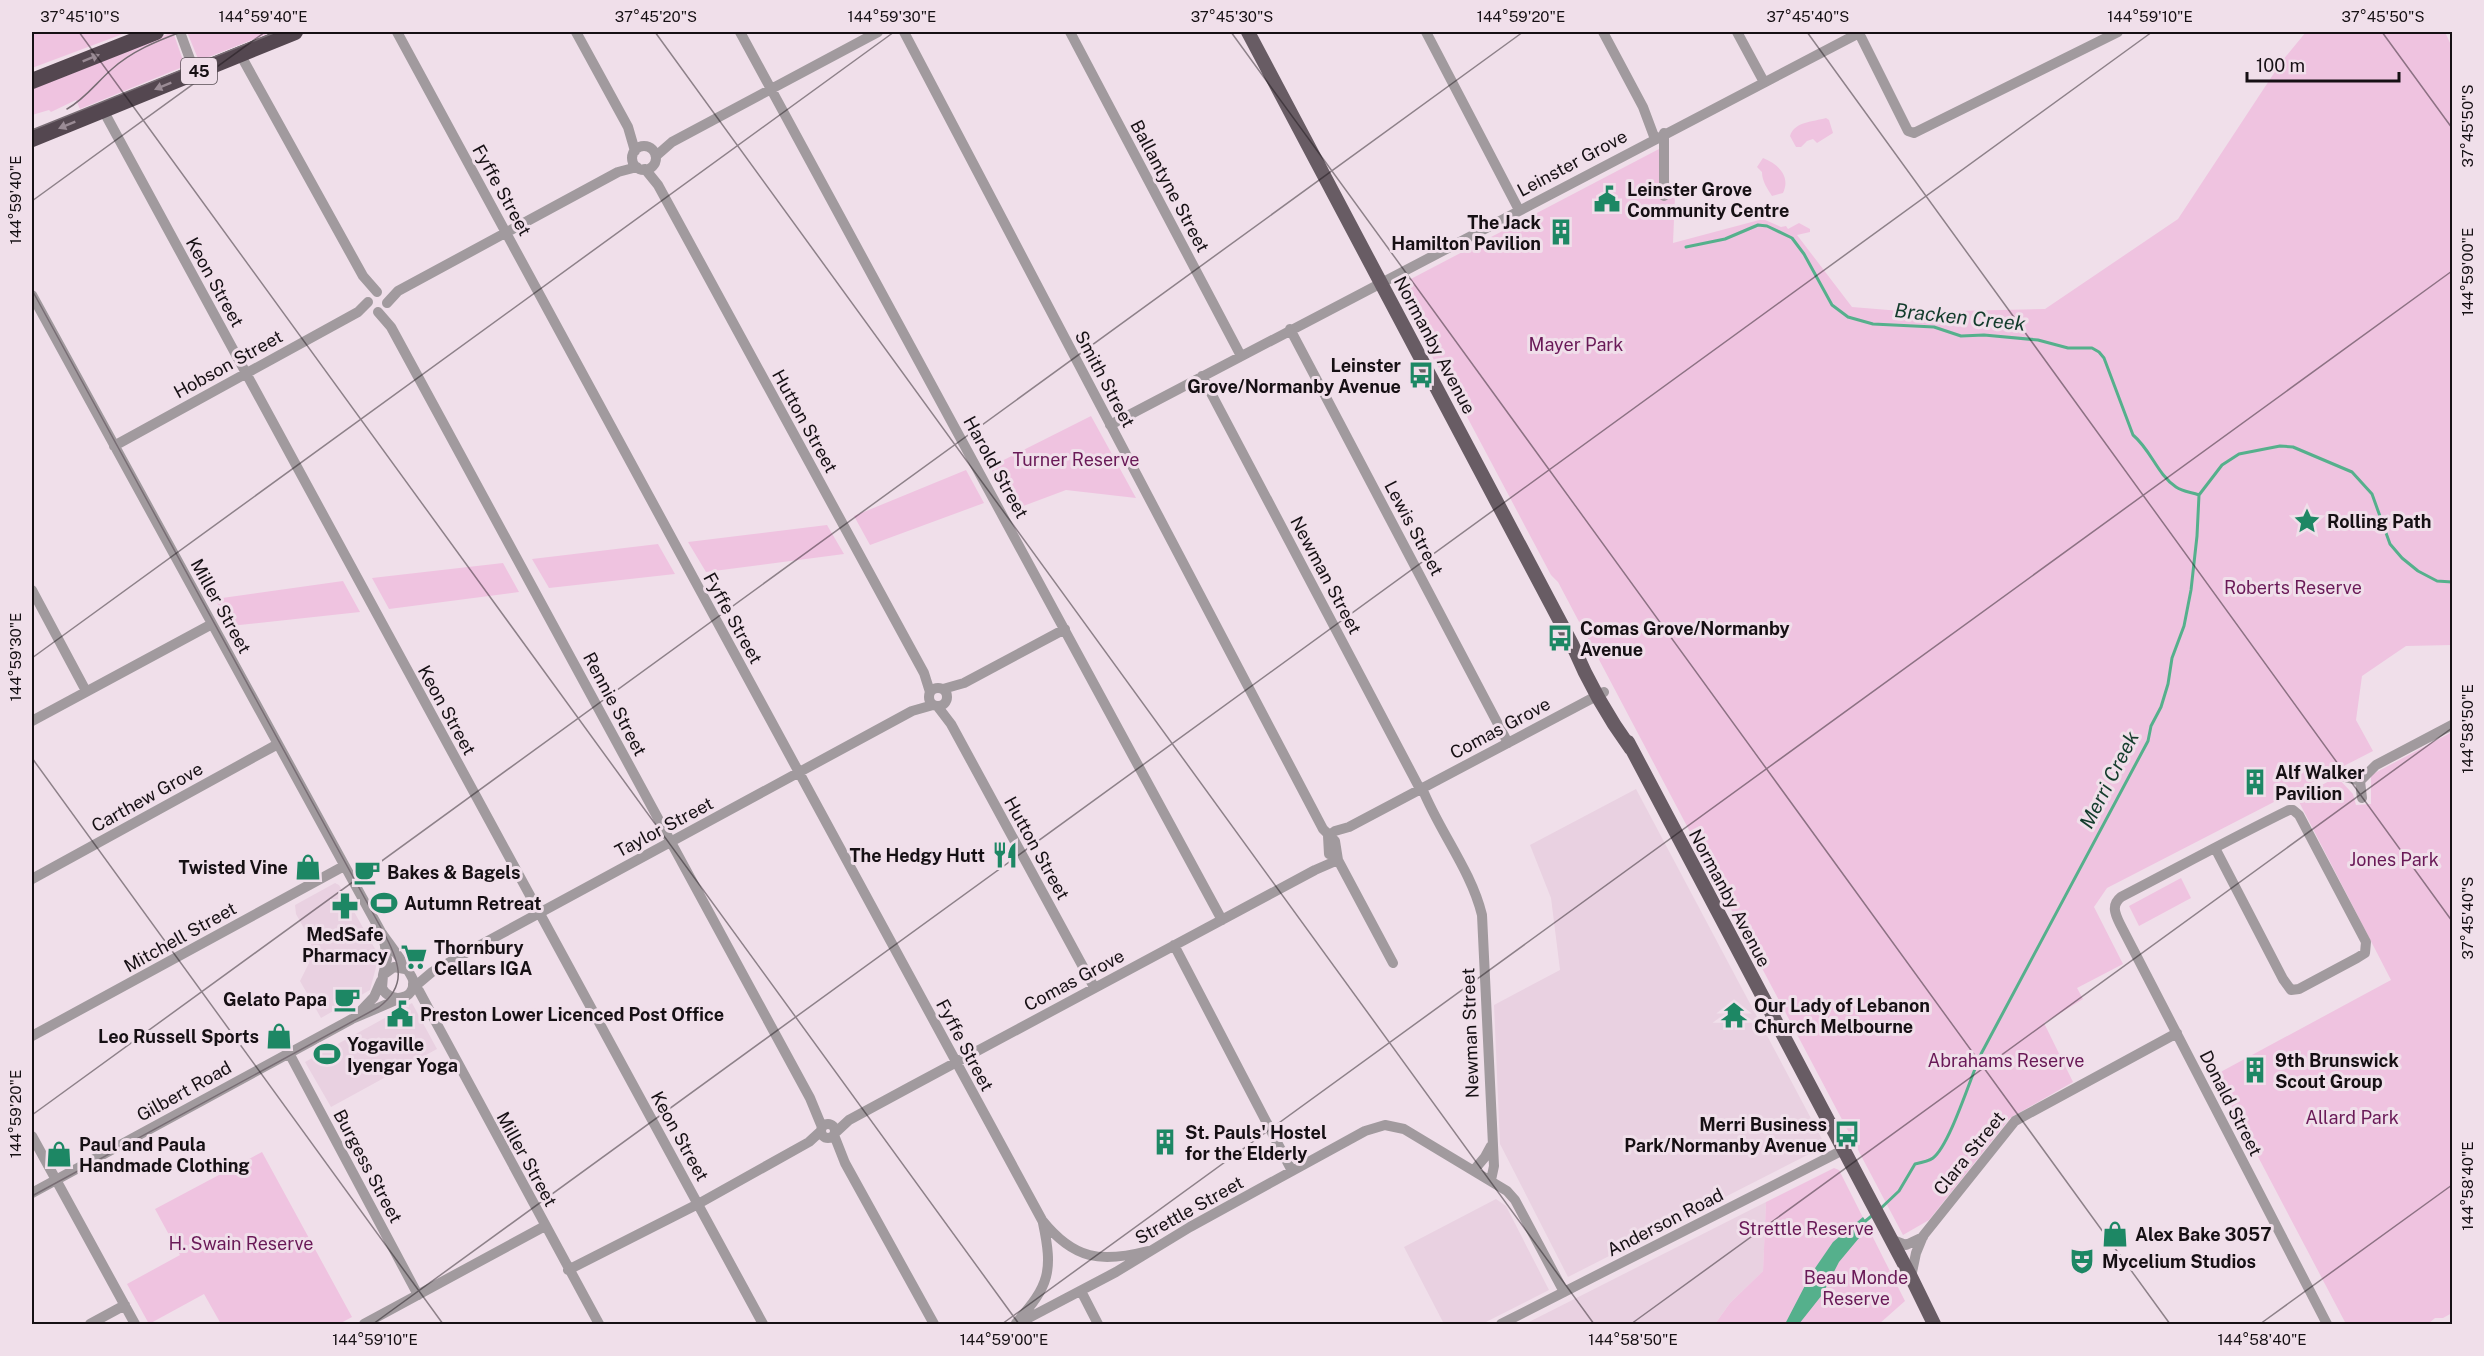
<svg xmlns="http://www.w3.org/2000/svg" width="2484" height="1356" viewBox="0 0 2484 1356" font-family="'Public Sans',sans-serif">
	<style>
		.built { fill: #e9d1e1 }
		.green { fill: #efc3e0 }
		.water { fill: #55b08c }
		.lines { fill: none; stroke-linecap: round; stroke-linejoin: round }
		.stream { stroke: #55b08c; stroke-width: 3 }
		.minor { stroke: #a19a9e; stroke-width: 10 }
		.major { stroke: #685c64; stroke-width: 14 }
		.highway { stroke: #544750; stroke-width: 16 }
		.tram { stroke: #786d74; stroke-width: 1.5 }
		.oneway { fill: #9a8b95 }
		.ticks { fill: none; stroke: #161014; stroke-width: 1.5; stroke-opacity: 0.45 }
		.labels { text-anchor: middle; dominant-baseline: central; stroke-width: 6; stroke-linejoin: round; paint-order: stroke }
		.shield { fill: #f0dfea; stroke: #574e54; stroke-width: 1.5 }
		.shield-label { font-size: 16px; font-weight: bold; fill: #161014 }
		.street-label { font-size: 18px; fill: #161014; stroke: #f0dfea }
		.poi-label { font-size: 18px; font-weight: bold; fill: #161014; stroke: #f0dfea; text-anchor: start }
		.park-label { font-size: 18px; fill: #691957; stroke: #f0dfea }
		.water-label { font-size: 20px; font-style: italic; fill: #133c2c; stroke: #f0dfea }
		.neatline { fill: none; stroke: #161014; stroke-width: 2 }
		.ticks-label { font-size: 15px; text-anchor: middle; fill: #161014 }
	</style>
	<rect width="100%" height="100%" fill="#f0dfea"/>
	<path class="built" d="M1636 789 1823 1141 1821 1148 1568 1277 1500 1144 1494 1005 1560 970 1551 898 1530 845Z
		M335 883 339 885 379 956 370 990 321 1018 300 981 308 965 312 950 310 939 296 914 295 905Z
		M412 1003 437 1049 331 1107 305 1062Z
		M1496 1199 1506 1206 1549 1290 1482 1324H1444L1404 1247Z
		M1766 1202 1763 1271 1730 1303 1715 1324H1525Z"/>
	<path class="green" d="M32 32H128L32 68Z
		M173 32 185 66 80 109 76 100 51 112 49 110 32 115V87Z
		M187 32H272L199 61Z
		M2306 32H2445L2451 45 2452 44V645L2406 646 2362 676 2356 720 2373 751 2107 888 2094 907 2123 964 2077 988 2083 999 2044 1023 2073 1082 2010 1118 1929 1220 1903 1235 1558 582 1551 575 1448 381 1435 362 1400 297 1407 281 1659 149V195L1675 196 1673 243 1763 219 1781 227 1786 226 1788 229 1799 223 1810 229V232L1797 235 1852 307 1913 312 2045 309 2178 219 2282 61Z
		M1826 118 1829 120 1833 133 1817 143 1813 139 1807 141 1801 147H1796L1790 136C1795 121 1813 122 1826 118Z
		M1763 158C1778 164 1791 176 1783 193L1772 196C1767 188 1762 181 1762 172L1757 167Z
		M1091 416 1136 498 1066 490 1013 510 990 467Z
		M966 470 984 503 870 545 854 516Z
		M827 525 844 554 706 572 688 542Z
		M658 544 675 574 549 588 532 559Z
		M503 563 519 592 389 609 372 578Z
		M343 581 360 612 230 626 215 599Z
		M2452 732V1313L2443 1318H2435L2428 1324H2346L2215 1075 2391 980 2297 798 2337 777 2353 794 2356 805 2371 804V775Z
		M2181 878 2191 898 2139 926 2129 906Z
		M262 1152 352 1317 339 1324H221L204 1294 149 1324 127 1284 180 1255 155 1209Z
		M1834 1168 1839 1170 1905 1301 1879 1324H1715L1730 1303 1763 1271 1766 1202Z"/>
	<path class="water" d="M1863 1217 1869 1226 1839 1262 1822 1295 1799 1324H1785L1811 1274 1833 1242Z"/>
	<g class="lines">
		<path class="stream" d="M1686 247 1725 239 1758 225 1767 226 1792 238 1804 254 1832 305 1848 317 1873 324 1934 327 1961 336 1984 335 2038 340 2068 348H2092L2099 352 2104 358 2133 435C2151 450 2157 474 2176 487 2183 492 2191 492 2199 495
			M1879 1210 1899 1191 1915 1164C1920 1163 1929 1161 1933 1158 1950 1145 1971 1076 1981 1054L2148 741 2151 726 2161 707 2168 684 2172 658 2184 626 2191 590 2197 536 2199 495 2222 465 2239 454 2280 446 2293 447 2352 472 2372 494 2390 544 2402 558 2418 571 2437 581 2452 582
			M1863 1223 1874 1214"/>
		<path class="minor" d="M180 32 195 73
			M397 32 1042 1220C1074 1260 1101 1263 1148 1251
			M576 32 628 127 635 151
			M740 32 1222 920
			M904 32 1323 829 1335 841 1338 860 1393 963
			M1070 32 1241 356
			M1426 32 1519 210
			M1603 32 1643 107 1655 139
			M1737 32 1764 82
			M1859 33 1908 131 1914 133 2118 32
			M240 54 363 276 377 292
			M103 110 763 1324
			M632 158a12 12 0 1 1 24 0a12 12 0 1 1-24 0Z
			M656 156 672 142 878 32
			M645 169 658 185 924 673 930 692
			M1664 196V133
			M32 295 381 932C387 941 411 972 413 980 416 1000 390 1004 382 988L383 975 394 967 405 969
			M387 303 398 291 618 172 637 167
			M378 312 391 327 810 1098 822 1127
			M1290 329 1508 743
			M1202 376 1420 789
			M1110 425 1861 32
			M114 446 358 312 368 302
			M32 590 86 691
			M929 697a9 9 0 1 1 18 0a9 9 0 1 1-18 0Z
			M943 689 964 683 1065 629
			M938 707 951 724 1094 987
			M32 721 212 624
			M2345 777 2360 781 2376 765 2452 725
			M2360 781 2362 798
			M1422 788C1439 831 1471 870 1482 915L1494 1166 1491 1180
			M1328 836 1335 831 1349 827 1604 692
			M1328 836 1329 854
			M2215 848 2283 979 2291 990 2299 989 2357 958 2365 953 2366 942 2299 815 2293 810H2289C2232 838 2177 868 2121 897 2111 905 2115 914 2120 924L2327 1324
			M32 879 278 744
			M1174 945 1292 1171
			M383 975 387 959 384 940
			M413 984 419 983 432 972 473 949 912 711 933 705
			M413 985 419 991 599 1324
			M356 1016 374 997 381 981
			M32 1036 344 866
			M289 1053 418 1295
			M821 1131a7 7 0 1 1 14 0a7 7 0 1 1-14 0Z
			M835 1133 849 1120 910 1087 1315 870 1338 860
			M834 1135 845 1163 934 1324
			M32 1136 135 1324
			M1474 1170 1485 1157 1491 1146
			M32 1193 352 1019 401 998
			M1890 1239 1906 1245 1923 1237
			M568 1270 698 1204 809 1142 821 1131
			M1911 1277 1916 1253 1923 1236 2015 1121 2177 1033
			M1081 1291 1098 1324
			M1016 1323C1050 1285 1053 1271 1043 1223
			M90 1324 125 1305
			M364 1324 545 1226
			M1017 1324 1116 1272 1190 1227 1365 1131 1385 1125 1404 1129 1507 1191 1515 1200 1564 1292
			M1501 1324 1843 1150"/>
		<path class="major" d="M1248 32 1572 644C1588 682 1607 716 1631 749
			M1628 742 1911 1277 1934 1324"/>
		<path class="highway" d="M32 81 156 32
			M32 139 295 32"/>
		<path class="tram" d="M67 109C85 99 97 82 112 69 132 51 157 41 181 32
			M32 130 276 32
			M32 290 386 937C400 964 407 986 379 1007L32 1196"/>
	</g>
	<defs><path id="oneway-solid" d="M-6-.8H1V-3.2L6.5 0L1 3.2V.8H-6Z" transform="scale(1.5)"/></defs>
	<g class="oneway">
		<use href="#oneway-solid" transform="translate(91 58) rotate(-22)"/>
		<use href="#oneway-solid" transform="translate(163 86) rotate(158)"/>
		<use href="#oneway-solid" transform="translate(67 125) rotate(158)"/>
	</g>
	<path class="ticks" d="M79 32 1019 1324M655 32 1594 1324M1231 32 2170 1324M1807 32 2452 921M2382 32 2452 128M32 201 265 32M32 658 894 32M32 758 443 1324M32 1115 1523 32M373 1324 2152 32M1002 1324 2452 271M1631 1324 2452 728M2260 1324 2452 1185"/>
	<defs>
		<g id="civic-bare" transform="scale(2.07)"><path d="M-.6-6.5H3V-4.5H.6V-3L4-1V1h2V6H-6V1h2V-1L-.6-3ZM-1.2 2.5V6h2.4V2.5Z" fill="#1d8764" stroke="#f0dfea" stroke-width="2.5" paint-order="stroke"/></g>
		<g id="building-bare" transform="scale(2.07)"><path d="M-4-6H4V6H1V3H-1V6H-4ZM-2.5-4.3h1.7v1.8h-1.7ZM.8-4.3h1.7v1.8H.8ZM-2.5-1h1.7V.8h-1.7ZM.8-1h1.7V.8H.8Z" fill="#1d8764" stroke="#f0dfea" stroke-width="2.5" paint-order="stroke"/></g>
		<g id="bus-bare" transform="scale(2.07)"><path d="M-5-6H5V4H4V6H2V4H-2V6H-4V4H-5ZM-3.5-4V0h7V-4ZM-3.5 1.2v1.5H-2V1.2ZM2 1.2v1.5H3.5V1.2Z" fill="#1d8764" stroke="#f0dfea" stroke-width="2.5" paint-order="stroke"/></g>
		<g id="sight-bare" transform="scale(2.07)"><path d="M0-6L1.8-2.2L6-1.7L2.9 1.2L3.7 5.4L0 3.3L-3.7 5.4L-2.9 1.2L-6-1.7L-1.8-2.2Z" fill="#1d8764" stroke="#f0dfea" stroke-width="2.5" paint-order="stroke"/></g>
		<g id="restaurant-bare" transform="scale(2.07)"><path d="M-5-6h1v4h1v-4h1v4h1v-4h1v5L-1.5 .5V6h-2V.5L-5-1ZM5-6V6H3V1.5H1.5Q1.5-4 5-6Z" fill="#1d8764" stroke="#f0dfea" stroke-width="2.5" paint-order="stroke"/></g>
		<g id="shop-bare" transform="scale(2.07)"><path d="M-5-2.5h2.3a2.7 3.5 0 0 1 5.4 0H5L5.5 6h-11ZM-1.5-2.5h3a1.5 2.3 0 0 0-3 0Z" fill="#1d8764" stroke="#f0dfea" stroke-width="2.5" paint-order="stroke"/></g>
		<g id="cafe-bare" transform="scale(2.07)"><path d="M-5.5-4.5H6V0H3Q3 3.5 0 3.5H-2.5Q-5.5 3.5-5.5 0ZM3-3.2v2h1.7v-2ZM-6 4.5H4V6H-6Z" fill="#1d8764" stroke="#f0dfea" stroke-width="2.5" paint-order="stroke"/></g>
		<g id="stadium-bare" transform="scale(2.07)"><path d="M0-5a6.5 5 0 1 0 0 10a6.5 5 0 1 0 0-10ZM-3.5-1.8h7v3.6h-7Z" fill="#1d8764" stroke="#f0dfea" stroke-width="2.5" paint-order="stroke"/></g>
		<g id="pharmacy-bare" transform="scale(2.07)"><path d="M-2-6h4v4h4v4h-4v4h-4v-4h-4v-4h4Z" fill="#1d8764" stroke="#f0dfea" stroke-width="2.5" paint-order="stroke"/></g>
		<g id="supermarket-bare" transform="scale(2.07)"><path d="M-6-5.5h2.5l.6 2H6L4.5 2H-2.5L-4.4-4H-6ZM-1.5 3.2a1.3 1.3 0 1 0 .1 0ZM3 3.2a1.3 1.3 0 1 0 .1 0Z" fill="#1d8764" stroke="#f0dfea" stroke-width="2.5" paint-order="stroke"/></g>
		<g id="temple-bare" transform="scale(2.07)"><path d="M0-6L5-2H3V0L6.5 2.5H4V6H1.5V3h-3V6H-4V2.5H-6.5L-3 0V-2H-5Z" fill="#1d8764" stroke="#f0dfea" stroke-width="2.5" paint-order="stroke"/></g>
		<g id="theatre-bare" transform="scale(2.07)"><path d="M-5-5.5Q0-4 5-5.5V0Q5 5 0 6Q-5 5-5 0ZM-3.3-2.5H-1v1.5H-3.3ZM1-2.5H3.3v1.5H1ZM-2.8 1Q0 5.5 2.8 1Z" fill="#1d8764" stroke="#f0dfea" stroke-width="2.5" paint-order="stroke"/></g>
	</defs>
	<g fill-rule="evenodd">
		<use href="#civic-bare" x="1607" y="199"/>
		<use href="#building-bare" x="1561" y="232"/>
		<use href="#bus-bare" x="1421" y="375"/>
		<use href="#sight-bare" x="2307" y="521"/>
		<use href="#bus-bare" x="1560" y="638"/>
		<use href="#building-bare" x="2255" y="782"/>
		<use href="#restaurant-bare" x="1005" y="855"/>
		<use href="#shop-bare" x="308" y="867"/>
		<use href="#cafe-bare" x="367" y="872"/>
		<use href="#stadium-bare" x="384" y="903"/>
		<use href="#pharmacy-bare" x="345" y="906"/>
		<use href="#supermarket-bare" x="414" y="957"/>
		<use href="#cafe-bare" x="347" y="999"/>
		<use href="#civic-bare" x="400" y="1014"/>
		<use href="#temple-bare" x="1734" y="1015"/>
		<use href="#shop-bare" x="279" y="1036"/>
		<use href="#stadium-bare" x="327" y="1054"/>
		<use href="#building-bare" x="2255" y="1070"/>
		<use href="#bus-bare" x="1847" y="1134"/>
		<use href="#building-bare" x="1165" y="1142"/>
		<use href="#shop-bare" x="59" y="1154"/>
		<use href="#shop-bare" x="2115" y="1234"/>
		<use href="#theatre-bare" x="2082" y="1261"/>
	</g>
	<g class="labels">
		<rect class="shield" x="181" y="58" width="36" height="26" rx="4.5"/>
		<g class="shield-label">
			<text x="199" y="71">45</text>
		</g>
		<g class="street-label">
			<text transform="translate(1572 163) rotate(-28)">Leinster Grove</text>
			<text transform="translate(1170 186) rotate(62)">Ballantyne Street</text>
			<text transform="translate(502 190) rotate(61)">Fyffe Street</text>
			<text transform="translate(215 282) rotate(61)">Keon Street</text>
			<text transform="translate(1435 345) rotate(62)">Normanby Avenue</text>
			<text transform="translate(228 364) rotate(-29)">Hobson Street</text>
			<text transform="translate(1105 379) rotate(62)">Smith Street</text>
			<text transform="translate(805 421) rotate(61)">Hutton Street</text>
			<text transform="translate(996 467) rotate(61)">Harold Street</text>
			<text transform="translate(1414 528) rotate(62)">Lewis Street</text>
			<text transform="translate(1326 575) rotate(62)">Newman Street</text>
			<text transform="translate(221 606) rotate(61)">Miller Street</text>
			<text transform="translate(733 618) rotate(61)">Fyffe Street</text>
			<text transform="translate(615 704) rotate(62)">Rennie Street</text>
			<text transform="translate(447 710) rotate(61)">Keon Street</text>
			<text transform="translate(1500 728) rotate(-28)">Comas Grove</text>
			<text transform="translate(147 797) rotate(-29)">Carthew Grove</text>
			<text transform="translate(664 827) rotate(-28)">Taylor Street</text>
			<text transform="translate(1037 848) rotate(61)">Hutton Street</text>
			<text transform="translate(1730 898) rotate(62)">Normanby Avenue</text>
			<text transform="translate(180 937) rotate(-29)">Mitchell Street</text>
			<text transform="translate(1074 980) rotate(-28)">Comas Grove</text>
			<text transform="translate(1470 1033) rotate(-92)">Newman Street</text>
			<text transform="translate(965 1045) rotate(62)">Fyffe Street</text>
			<text transform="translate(184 1091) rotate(-29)">Gilbert Road</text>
			<text transform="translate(2231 1103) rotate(63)">Donald Street</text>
			<text transform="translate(680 1136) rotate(61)">Keon Street</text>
			<text transform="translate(1969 1153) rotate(-51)">Clara Street</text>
			<text transform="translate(527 1159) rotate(61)">Miller Street</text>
			<text transform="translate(368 1166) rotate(62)">Burgess Street</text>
			<text transform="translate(1189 1210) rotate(-29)">Strettle Street</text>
			<text transform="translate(1665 1222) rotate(-27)">Anderson Road</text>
		</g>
		<g class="poi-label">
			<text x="1627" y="189">Leinster Grove<tspan x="1627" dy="21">Community Centre</tspan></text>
			<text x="1541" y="222" text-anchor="end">The Jack<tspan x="1541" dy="21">Hamilton Pavilion</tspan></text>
			<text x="1401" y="365" text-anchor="end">Leinster<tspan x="1401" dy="21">Grove/Normanby Avenue</tspan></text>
			<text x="2327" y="521">Rolling Path</text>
			<text x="1580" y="628">Comas Grove/Normanby<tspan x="1580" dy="21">Avenue</tspan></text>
			<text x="2275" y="772">Alf Walker<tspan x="2275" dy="21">Pavilion</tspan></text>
			<text x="985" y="855" text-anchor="end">The Hedgy Hutt</text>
			<text x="288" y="867" text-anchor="end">Twisted Vine</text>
			<text x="387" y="872">Bakes &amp; Bagels</text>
			<text x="404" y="903">Autumn Retreat</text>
			<text x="345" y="934" text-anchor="middle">MedSafe<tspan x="345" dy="21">Pharmacy</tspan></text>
			<text x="434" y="947">Thornbury<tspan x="434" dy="21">Cellars IGA</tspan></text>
			<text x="327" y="999" text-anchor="end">Gelato Papa</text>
			<text x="1754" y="1005">Our Lady of Lebanon<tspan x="1754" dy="21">Church Melbourne</tspan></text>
			<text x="420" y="1014">Preston Lower Licenced Post Office</text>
			<text x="259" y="1036" text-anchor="end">Leo Russell Sports</text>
			<text x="347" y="1044">Yogaville<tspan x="347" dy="21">Iyengar Yoga</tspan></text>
			<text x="2275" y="1060">9th Brunswick<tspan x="2275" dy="21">Scout Group</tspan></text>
			<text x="1827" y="1124" text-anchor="end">Merri Business<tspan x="1827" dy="21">Park/Normanby Avenue</tspan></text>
			<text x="1185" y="1132">St. Pauls' Hostel<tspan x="1185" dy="21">for the Elderly</tspan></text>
			<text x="79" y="1144">Paul and Paula<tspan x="79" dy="21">Handmade Clothing</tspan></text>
			<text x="2135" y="1234">Alex Bake 3057</text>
			<text x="2102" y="1261">Mycelium Studios</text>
		</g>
		<g class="park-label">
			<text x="1576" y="344">Mayer Park</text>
			<text x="1076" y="459">Turner Reserve</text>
			<text x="2293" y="587">Roberts Reserve</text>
			<text x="2394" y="859">Jones Park</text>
			<text x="2006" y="1060">Abrahams Reserve</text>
			<text x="2352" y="1117">Allard Park</text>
			<text x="1806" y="1228">Strettle Reserve</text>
			<text x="241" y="1243">H. Swain Reserve</text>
			<text x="1856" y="1277">Beau Monde<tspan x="1856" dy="21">Reserve</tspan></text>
		</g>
		<g class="water-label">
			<text transform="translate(1960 317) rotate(6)">Bracken Creek</text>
			<text transform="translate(2109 780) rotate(-63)">Merri Creek</text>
		</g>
	</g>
	<rect width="2484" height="1356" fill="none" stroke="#f0dfea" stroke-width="66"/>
	<path d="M2247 72v9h152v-9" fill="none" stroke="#161014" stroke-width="3"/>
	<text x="2256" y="72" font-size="18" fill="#161014" stroke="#f0dfea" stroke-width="4.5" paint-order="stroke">100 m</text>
	<rect x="33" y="33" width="2418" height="1290" class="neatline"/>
	<g class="ticks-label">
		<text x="80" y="22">37°45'10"S</text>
		<text x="263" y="22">144°59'40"E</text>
		<text x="656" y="22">37°45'20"S</text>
		<text x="892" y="22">144°59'30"E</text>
		<text x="1232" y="22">37°45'30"S</text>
		<text x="1521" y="22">144°59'20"E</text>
		<text x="1808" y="22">37°45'40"S</text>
		<text x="2150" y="22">144°59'10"E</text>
		<text x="2383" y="22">37°45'50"S</text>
		<text transform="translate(2468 126) rotate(-90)" y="5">37°45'50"S</text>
		<text transform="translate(16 200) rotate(-90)" y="5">144°59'40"E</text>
		<text transform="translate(2468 272) rotate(-90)" y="5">144°59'00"E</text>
		<text transform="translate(16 657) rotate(-90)" y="5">144°59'30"E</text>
		<text transform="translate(2468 729) rotate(-90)" y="5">144°58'50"E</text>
		<text transform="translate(2468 918) rotate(-90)" y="5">37°45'40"S</text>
		<text transform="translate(16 1114) rotate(-90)" y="5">144°59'20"E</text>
		<text transform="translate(2468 1186) rotate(-90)" y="5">144°58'40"E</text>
		<text x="375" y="1345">144°59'10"E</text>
		<text x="1004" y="1345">144°59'00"E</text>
		<text x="1633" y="1345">144°58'50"E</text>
		<text x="2262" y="1345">144°58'40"E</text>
	</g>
</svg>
